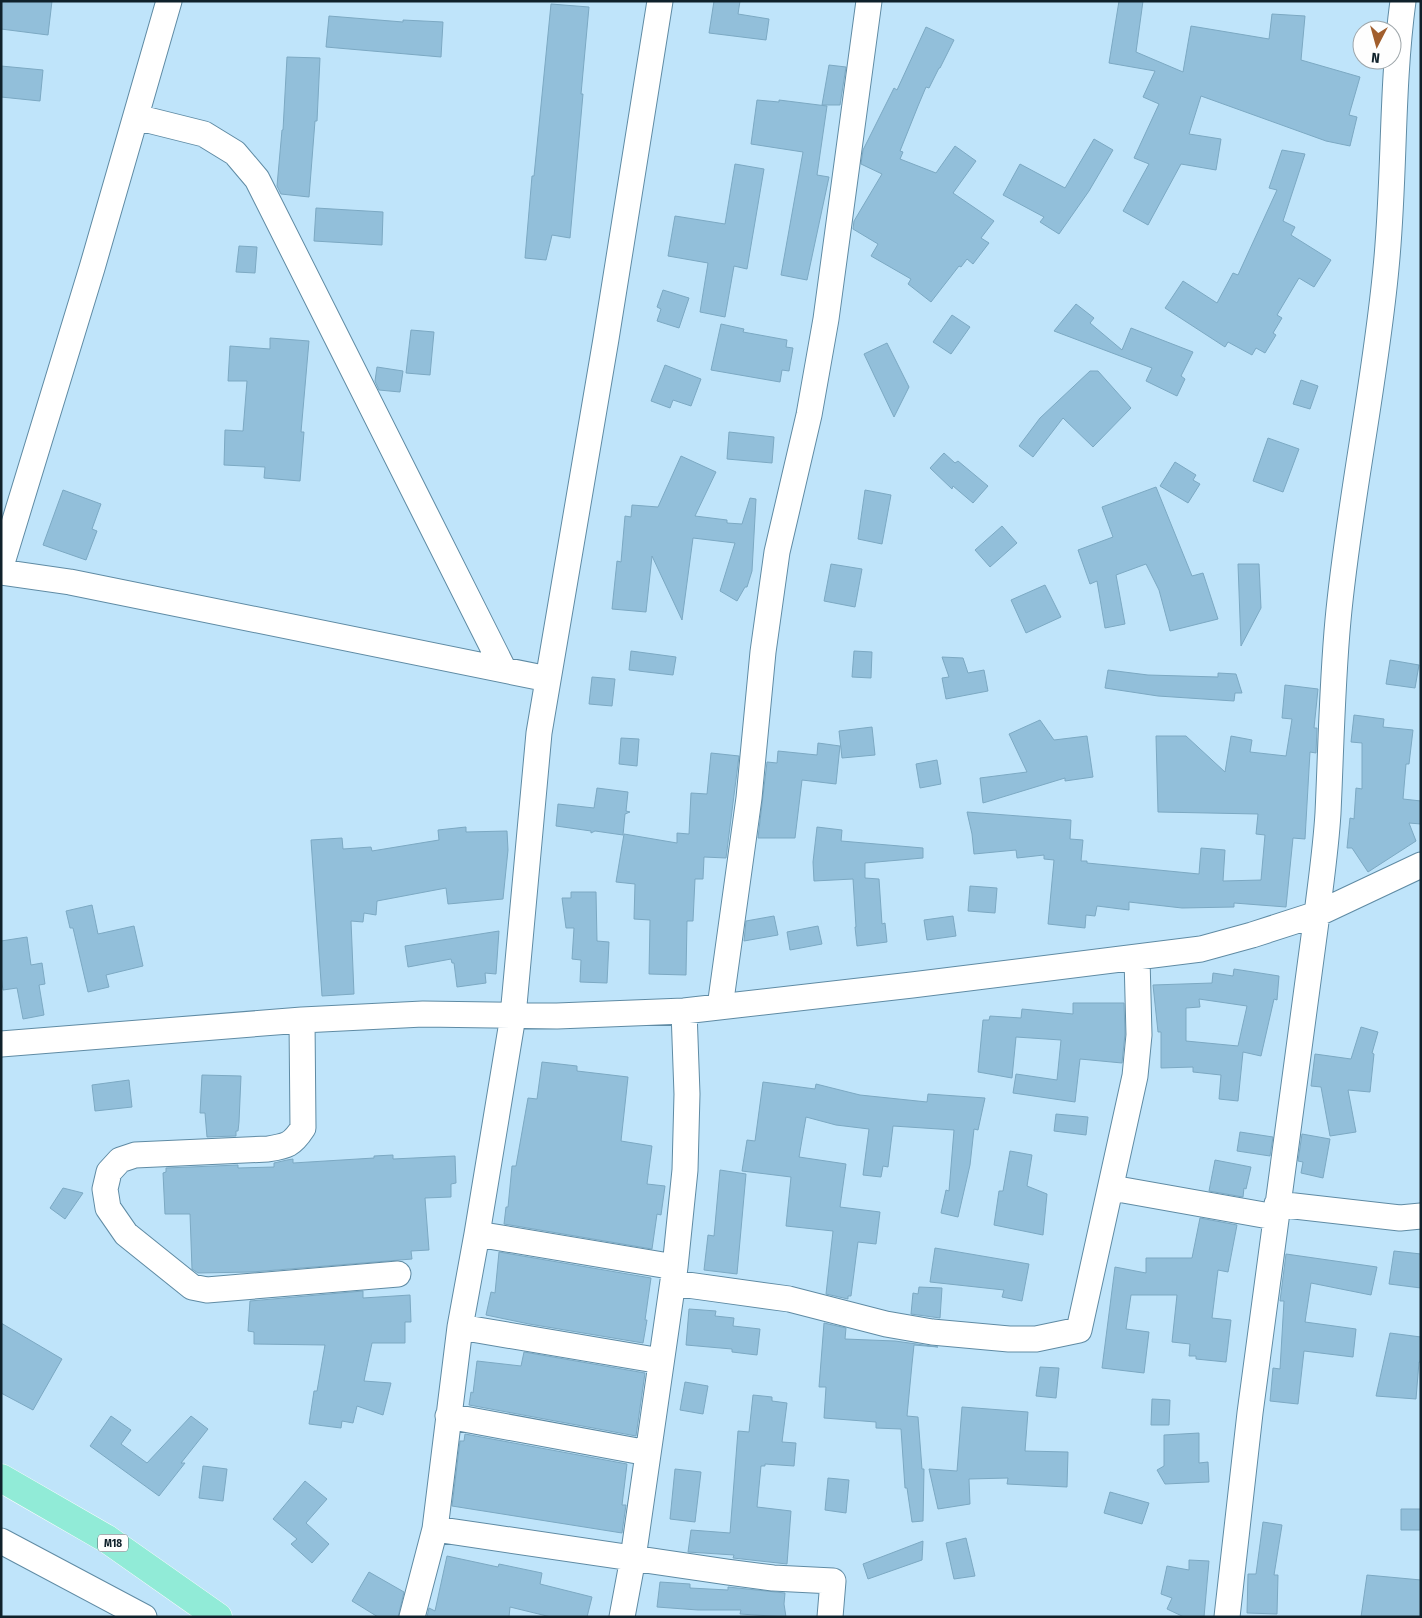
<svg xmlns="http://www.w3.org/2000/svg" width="1422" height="1618" viewBox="0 0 1422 1618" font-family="'Fira Sans Condensed',sans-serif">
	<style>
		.building { fill: #92bfda; stroke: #7ca9c3; fill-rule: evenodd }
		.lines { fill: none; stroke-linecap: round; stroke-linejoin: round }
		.minor-casing { stroke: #5f8ba4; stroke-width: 27 }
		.primary-casing { stroke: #fff; stroke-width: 29 }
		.minor { stroke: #fff; stroke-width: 25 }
		.primary { stroke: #91ebd7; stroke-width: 28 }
		.labels { text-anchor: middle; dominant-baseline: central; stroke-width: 5; stroke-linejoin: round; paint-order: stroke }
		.shield { fill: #fefefe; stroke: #57636a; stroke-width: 1 }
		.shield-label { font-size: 11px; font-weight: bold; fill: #0f212b }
	</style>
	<rect width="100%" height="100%" fill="#bfe4fa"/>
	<path class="building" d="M1 1H52L48 35 1 29Z
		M714 1H740L738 14 769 19 766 40 709 33Z
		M1119 1H1143L1136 52 1183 72 1191 26 1269 39 1272 14 1305 16 1301 60 1360 77 1349 115 1357 117 1350 146 1326 141 1201 96 1189 134 1221 139 1216 170 1181 164 1148 225 1123 211 1149 164 1134 158 1159 104 1143 97 1155 71 1109 63Z
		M551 4 589 7 581 94H583L570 238 552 235 546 260 525 258 532 176H534Z
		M329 16 403 22V20L443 22 441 57 326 47Z
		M926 27 954 40 940 68H939L929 88 926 87 918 106 900 151 903 152 900 159 936 173 955 146 976 161 953 193 994 221 981 238 989 243 973 264 967 259 961 267 959 266 931 302 908 284 911 279 871 256 878 244 853 229 854 221 882 174 861 164 863 150 894 88 897 90Z
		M287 57 320 58 317 121H315L309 197 281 194 277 186 282 130H283Z
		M829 65 846 67 840 105H822Z
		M1 66 43 70 40 101 1 97Z
		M757 100 779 102V100L827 106 817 175 829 177 807 280 781 275 803 152 751 144Z
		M1094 139 1113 150 1089 191 1059 234 1040 222 1044 217 1003 195 1020 164 1065 188Z
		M1282 150 1305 154 1283 221 1295 227 1291 235 1331 260 1314 287 1299 278 1277 315 1282 318 1273 333 1276 335 1265 353 1256 348 1252 355 1228 342 1225 347 1165 308 1183 281 1217 303 1233 273 1238 275 1277 190 1269 188Z
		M735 164 764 169 747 269 734 266 725 317 700 312 708 263 668 256 675 216 725 224Z
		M316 208 383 212 382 245 314 241Z
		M239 246 257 247 255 273 236 272Z
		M663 290 689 298 679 328 657 321 661 309 657 307Z
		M1076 304 1094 318 1090 323 1122 350 1131 328 1193 352 1181 376 1185 379 1177 396 1146 381 1152 368 1054 331Z
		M952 315 970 327 951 354 933 342Z
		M721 324 744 329 743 332 787 340 786 347 793 348 789 371 782 370 780 382 711 370Z
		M411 330 434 332 430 375 406 373Z
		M270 338 309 341 301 432H304L300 481 264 478 265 467 224 465 225 430 243 431 247 381H228L230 346 270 349Z
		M887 343 909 387 894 417 864 354Z
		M665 365 701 379 691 406 673 400 670 408 651 401Z
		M377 367 403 371 400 392 379 390 375 381Z
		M1090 371H1098L1131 408 1093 447 1063 418 1033 457 1019 446 1040 418Z
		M1301 380 1318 386 1310 409 1293 404Z
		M729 432 774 437 772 463 727 459Z
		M1268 438 1299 449 1283 492 1253 481Z
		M944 453 955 463 958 461 988 486 973 503 953 486 952 489 930 468Z
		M681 456 716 472 695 516 727 520V523L742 524 750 498 756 499 752 571 747 587H745L737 601 720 591 735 543 693 538 682 620 652 556 646 612 612 609 617 561 621 562 625 516 631 517 632 505 658 507Z
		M1175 462 1196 475 1193 480 1200 484 1188 503 1160 486Z
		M1156 487 1192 576 1203 573 1218 619 1170 631 1159 590 1146 564 1116 575 1125 624 1105 628 1097 581 1090 584 1078 550 1113 537 1102 507Z
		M63 490 101 504 92 529 97 531 86 560 43 545Z
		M865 490 891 495 882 544 858 539Z
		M1002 526 1017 543 990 567 975 550Z
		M831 564 862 569 855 607 824 601Z
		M1238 564H1259L1261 608 1241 646Z
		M1045 585 1061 617 1026 633 1011 600Z
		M631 651 676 657 673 675 629 670Z
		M854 651 872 652 871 678 852 677Z
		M942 657 963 658 968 673 984 670 988 691 946 699 942 678 949 677Z
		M1390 660 1419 665 1415 688 1386 684Z
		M1108 670 1148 675 1218 677V673L1236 674 1242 693H1235L1234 701 1158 696 1105 688Z
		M592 677 615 679 612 706 589 704Z
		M1285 685 1318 689 1314 728H1317L1316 753 1310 752 1305 839 1293 838 1286 907 1234 903V907L1182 908 1129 902V910L1097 906 1095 916 1086 915 1085 928 1048 924 1054 860 1044 859V855L1017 858 1016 850 974 854 972 834 967 812 1071 820 1070 839 1083 840 1081 861H1087V863L1199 874 1201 848 1225 850 1223 881 1261 880 1265 835 1256 834 1258 814 1158 812 1156 736H1186L1225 772 1231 736 1252 740 1250 752 1286 756 1292 719 1282 718Z
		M1354 715 1384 719 1383 727 1413 730 1409 764H1406L1403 799 1421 801V824L1409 823 1416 841 1368 872 1352 848H1347L1350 818 1354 819 1356 788 1362 789V743L1351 742Z
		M1040 720 1054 740 1087 736 1093 777 1065 781V778L983 803 980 778 1027 772 1009 734Z
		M872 727 875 755 842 758 839 731Z
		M621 738 639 739 637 766 619 764Z
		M818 743 840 746 836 784 802 780 795 838H758L767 762 777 763 778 751 817 755Z
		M711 753 739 756 726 858 704 857 703 879H695L693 921H687L686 975 649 974 650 920 634 919 635 884 616 882 624 834 677 843V833L689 834 691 793 707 794Z
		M937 760 941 784 920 788 916 764Z
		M597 788 628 792 626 811 630 812 625 814 623 835 595 831 591 833V831L556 826 558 804 594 808Z
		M466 827V832L507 831 508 850 503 899 448 904 446 888 377 901 376 915 364 913 363 922 351 921 354 994 322 996 311 840 342 838 343 849 371 847 372 851 439 840 438 830Z
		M817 827 842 830 841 841 923 848V858L865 863V878L879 879 882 924 885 923 887 942 857 946 855 927H856L853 879 814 881 813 862Z
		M970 886 997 888 995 913 968 911Z
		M571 892H596L597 941 609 942 607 983 580 982 581 960 572 959 574 928H566L562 898H571Z
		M92 905 98 934 134 926 143 966 106 975 109 987 88 992 73 928H70L66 911Z
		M774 916 778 935 744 941 746 921Z
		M953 916 956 936 927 940 924 920Z
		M818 926 822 944 790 950 787 932Z
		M499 931 496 974 485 973 486 983 457 987 454 963H452L451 959 408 967 405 946Z
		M27 937 31 965 42 963 45 984 39 985 44 1015 23 1019 17 988 3 990 1 976V941Z
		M1234 969 1279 976 1277 1000 1274 999 1261 1056 1243 1052 1238 1101 1219 1099 1221 1075 1193 1072V1067L1161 1068V1032H1158L1153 985 1212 983 1213 973 1233 976ZM1199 999 1247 1006 1238 1046 1186 1041V1008L1200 1007Z
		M1073 1003H1124L1125 1034 1122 1063 1080 1059 1075 1102 1013 1093 1016 1074 1057 1080 1061 1040 1016 1037 1012 1078 978 1072 983 1020H989L990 1016 1021 1018 1022 1009 1073 1014Z
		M1361 1027 1378 1032 1372 1053 1374 1054 1370 1092 1348 1090 1356 1132 1330 1136 1321 1087 1311 1086 1315 1054 1351 1059Z
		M542 1062 577 1066V1071L628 1077 621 1141 652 1146 647 1184 665 1186 661 1215 657 1214 652 1249 504 1224 506 1207H508L512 1166H516L528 1098 537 1099Z
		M202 1075 241 1076 239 1122 238 1131H236V1136L207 1137 205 1113H200Z
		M129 1080 132 1107 95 1111 92 1085Z
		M763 1082 815 1089 816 1084 860 1095 927 1102 928 1094 985 1098 978 1130 974 1129 970 1165 958 1217 941 1213 946 1190 949 1191 954 1130 893 1126 888 1167 883 1166 881 1177 863 1175 869 1129 836 1125 806 1117 799 1157 846 1164 840 1207 880 1212 876 1244 858 1242 851 1296H848V1299L826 1294 833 1231 786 1226 791 1177 742 1171 747 1140 755 1141Z
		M1056 1114 1088 1117 1086 1135 1054 1131Z
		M1240 1132 1273 1137 1270 1156 1237 1151Z
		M1302 1134 1330 1139 1323 1178 1301 1173 1303 1162 1298 1161Z
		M1010 1151 1032 1155 1027 1186 1047 1194 1043 1235 994 1225 999 1191H1003Z
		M393 1155V1159L455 1156 456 1183 451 1184V1197L425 1198 429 1250 411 1251 412 1259 252 1272 198 1273 192 1269 190 1214H165L163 1173 166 1172V1168L238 1165V1168L274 1167V1163L287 1160 293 1159V1163L374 1158V1156Z
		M1215 1160 1251 1167 1246 1189 1244 1188 1243 1197 1209 1191Z
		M720 1170 746 1174 737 1274 704 1270 708 1235 714 1236Z
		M63 1188 83 1193 65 1219 50 1208Z
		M1200 1218 1237 1225 1228 1272 1218 1270 1212 1318 1231 1320 1226 1362 1196 1359V1356H1189L1190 1344 1172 1342 1177 1295H1131L1126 1329 1149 1332 1144 1373 1102 1368 1115 1267 1146 1273V1258H1192Z
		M935 1248 1029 1264 1022 1301 1002 1297 1004 1290 930 1282Z
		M1394 1251 1421 1254V1288L1389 1284Z
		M499 1252 651 1278 645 1320H647L643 1343 529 1324 486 1315 491 1292 495 1293Z
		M1286 1254 1377 1267 1371 1295 1311 1283 1305 1322 1356 1329 1353 1357 1304 1351 1298 1404 1270 1401 1273 1368 1280 1369 1284 1301H1280Z
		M919 1287 942 1288 940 1318 911 1314 913 1293 918 1294Z
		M363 1291V1298L410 1295 411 1322H405V1343H372L364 1381 391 1383 383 1415 357 1406 353 1423 342 1421 341 1428 309 1424 314 1391H317L325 1345 254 1344V1332L248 1331 250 1301Z
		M689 1309 716 1311 715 1316 734 1318 733 1326 760 1329 757 1355 732 1352V1349L686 1345Z
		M1 1323 62 1359 33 1410 1 1393Z
		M824 1323 846 1328 845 1339 895 1341 938 1347 914 1345 912 1364 907 1416 918 1417 922 1469H924L923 1521 912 1522 907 1488H905L901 1429 876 1428V1422L824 1418 826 1387H819Z
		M1390 1333 1421 1337V1362H1419L1416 1399 1376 1396Z
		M524 1352 645 1373 636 1436 469 1405 471 1392 473 1393 477 1361 521 1366Z
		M1040 1367 1059 1368 1056 1398 1036 1396Z
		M685 1382 708 1386 703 1414 680 1410Z
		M753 1395 772 1397V1401L787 1403 782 1442 796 1443 794 1466 765 1464V1466H761L757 1507 791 1511 787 1564 733 1558 734 1555 688 1552 691 1530 730 1533 738 1431 749 1432Z
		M1152 1399 1170 1400 1169 1425H1151Z
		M962 1407 1028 1412 1025 1451 1068 1452 1067 1487 1007 1484 1008 1478 969 1479 970 1504 938 1509 929 1469 957 1471Z
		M111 1416 131 1430 121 1444 147 1463 191 1416 208 1429 181 1463H185L159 1496 90 1446Z
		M1199 1433V1463L1208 1462 1209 1482 1165 1484 1157 1470 1164 1466V1435Z
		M465 1434 627 1464 622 1505H626L622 1533 452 1506 460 1441H464Z
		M203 1466 227 1469 223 1501 199 1498Z
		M675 1469 701 1472 695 1522 670 1519Z
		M828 1478 849 1480 846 1513 825 1510Z
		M305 1481 327 1499 306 1523 329 1544 312 1563 291 1544 297 1539 273 1519Z
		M1110 1492 1149 1503 1142 1524 1104 1513Z
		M1401 1509H1421V1530H1401Z
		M1263 1522 1282 1525 1274 1575H1278L1277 1614 1247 1613 1248 1574H1256Z
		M966 1538 975 1576 954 1579 946 1543Z
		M923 1541 922 1560 868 1579 863 1564Z
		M447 1556 498 1567 499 1564 542 1573 540 1584 592 1597 587 1617H551L510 1607 509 1617H427L429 1608 435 1611Z
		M1189 1560 1209 1561 1204 1617H1184L1167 1609 1172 1598 1161 1594 1167 1566 1189 1570Z
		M369 1572 404 1592 398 1617H378L352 1601Z
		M1367 1575 1421 1580V1617H1361Z
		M660 1582 690 1584V1588L728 1590V1587L785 1593 784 1604 786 1617 740 1614 741 1610H698L657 1607Z"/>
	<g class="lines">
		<g class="minor-casing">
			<path id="minor" d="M136 117 204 134 235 153 257 179 504 670
				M1 566 92 268 169 1
				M1 572 70 582 548 679
				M720 1007 749 798 763 652 777 552 809 415 826 319 869 1
				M302 1020 303 1128C292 1145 287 1146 268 1149L135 1155 120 1160 109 1172 105 1189 108 1208 126 1234 192 1287 207 1290 398 1274
				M1 1044 302 1020 423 1014 557 1016 684 1011 912 985 1201 949 1252 935 1317 914C1321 881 1326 847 1328 813 1331 749 1332 684 1338 620 1349 502 1375 386 1386 268 1395 179 1391 90 1403 1
				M1112 1188 1275 1217
				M1277 1204 1400 1218 1421 1216
				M477 1234 675 1267
				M673 1283 789 1299 886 1324 932 1332 1009 1339H1036L1079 1330 1135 1076 1139 1035 1137 958
				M460 1327 661 1361
				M448 1416 648 1453
				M435 1529 727 1572 773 1578 833 1581 830 1617
				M1 1541 144 1617
				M412 1617 435 1529 460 1327 477 1234 513 1016 539 733 606 339 660 1
				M622 1617 633 1558 675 1267 685 1170 687 1094 684 1011
				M1227 1617 1250 1413 1317 914 1421 865"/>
		</g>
		<g class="primary-casing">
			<path id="primary" d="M1 1478 107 1539 218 1617"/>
		</g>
		<use href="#minor" class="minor"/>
		<use href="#primary" class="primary"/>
	</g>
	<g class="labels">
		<rect class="shield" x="98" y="1534.5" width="30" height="17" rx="4"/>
		<g class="shield-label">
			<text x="113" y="1543">M18</text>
		</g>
	</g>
	<rect width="1422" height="1618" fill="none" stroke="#0f212b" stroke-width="5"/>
	<g transform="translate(1377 45) rotate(186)"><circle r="24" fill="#fefefe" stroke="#9ea6aa"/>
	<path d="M0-4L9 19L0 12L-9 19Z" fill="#a15e2d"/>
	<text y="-8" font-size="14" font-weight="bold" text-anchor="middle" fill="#0f212b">N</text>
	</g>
</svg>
